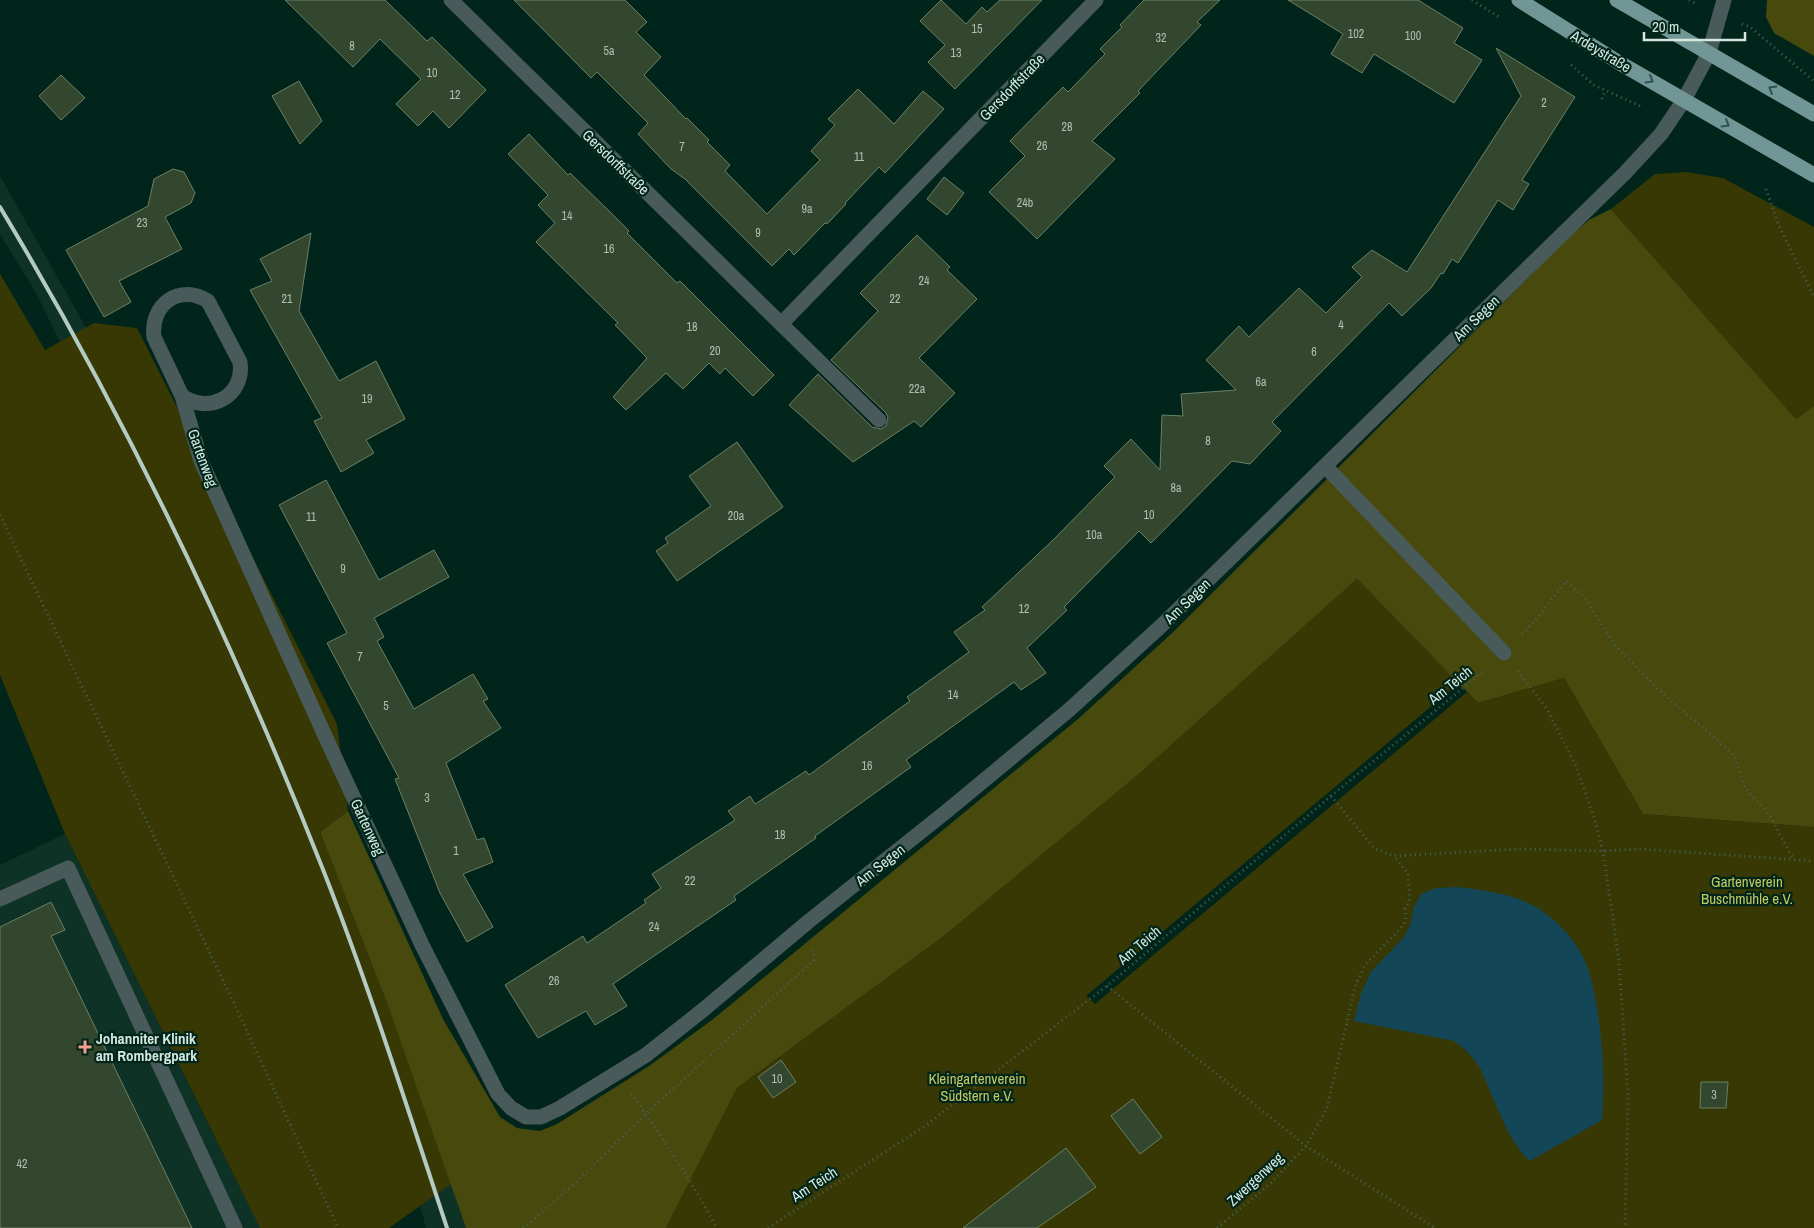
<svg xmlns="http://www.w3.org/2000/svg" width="1814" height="1228" viewBox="0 0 1814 1228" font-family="'Archivo Narrow',sans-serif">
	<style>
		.built { fill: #0f3226 }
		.green { fill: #373803 }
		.forest { fill: #47490d }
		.water { fill: #134656 }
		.building { fill: #33472e; stroke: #6b8166 }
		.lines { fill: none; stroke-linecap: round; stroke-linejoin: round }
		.path { stroke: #456359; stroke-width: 3; stroke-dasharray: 1 4; stroke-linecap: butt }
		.minor { stroke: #495a5a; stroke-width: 15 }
		.major { stroke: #729696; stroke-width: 15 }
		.rail { stroke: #b4cbc1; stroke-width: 4 }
		.oneway { stroke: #2e524c }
		.poi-dot { fill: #f59d90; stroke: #01251a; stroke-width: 2 }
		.labels { text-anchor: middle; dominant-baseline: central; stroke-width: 4.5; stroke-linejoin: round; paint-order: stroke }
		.number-label { font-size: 12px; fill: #acc0b3 }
		.street-label { font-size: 15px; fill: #d4e8df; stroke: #01251a }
		.park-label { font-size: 15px; fill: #c3c961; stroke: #01251a }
		.poi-label { font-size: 15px; font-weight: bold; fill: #d4e8df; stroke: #01251a; text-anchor: start }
	</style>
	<rect width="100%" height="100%" fill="#01251a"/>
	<path class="built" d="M0 176 127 400 387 1003 466 1228H426L395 1108 63 348 36 293 0 234Z
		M65 834 260 1228H0V865Z"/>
	<path class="green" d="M1686 172 1723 178 1814 227V406L1796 419 1611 209 1655 174Z
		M0 274 45 350 94 323 137 328 337 724 348 811 320 832 387 1003 451 1184 389 1228H260L65 834 0 675Z
		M1357 579 1459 683 1086 996 1095 1004 1467 692 1478 703 1564 678 1643 814 1814 827V1228H666L737 1088 944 936 1140 773Z"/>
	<path class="forest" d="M1767 0H1814V56L1774 33 1766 17Z
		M1611 209 1796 419 1814 406V827L1643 814 1564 678 1478 703 1357 579 1140 773 944 936 737 1088 666 1228H466L387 1003 320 832 348 811 443 1019 500 1117 517 1128 540 1131 557 1124 649 1066 712 1020 1078 719 1170 635 1294 512 1570 236 1589 220Z"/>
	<path class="water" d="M1457 887C1484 890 1514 894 1538 908 1555 919 1573 937 1582 955 1590 969 1593 986 1596 1002 1603 1042 1605 1080 1602 1120L1530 1161 1521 1152 1507 1130 1480 1068 1467 1051 1454 1041 1354 1021 1361 993 1371 972 1404 937 1410 925 1414 907 1421 894 1436 888Z"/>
	<path class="building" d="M285 0H385L427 41 432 37 486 90 449 128 433 111 418 126 396 104 421 79 380 39 353 67Z
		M514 0H625L647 22 636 32 661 57 644 75 686 119 687 118 709 140 707 142 730 165 725 171 767 214 820 160 811 151 835 125 828 119 858 89 894 124 923 91 944 109 885 173 879 167 845 203 846 204 827 224 825 223 794 255 789 249 772 266 685 179 671 169 638 134 648 123 597 72 591 78Z
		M941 0 966 24 982 7 987 12 1000 0H1042L955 89 928 62 945 45 920 21Z
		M1144 0H1220L1197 22 1201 25 1138 91 1140 93 1092 141 1115 159 1037 239 989 192 1025 156 1010 141 1063 87 1068 92 1105 54 1100 49 1122 27 1120 25Z
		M1288 0H1418L1463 28 1454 43 1482 60 1454 103 1374 54 1362 73 1331 54 1343 34Z
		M1496 48 1575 97 1522 180 1529 184 1513 210 1498 200 1458 263 1452 259 1443 274 1441 273 1431 288 1402 316 1389 303 1272 422 1281 431 1250 464 1232 461 1151 543 1139 531 1064 607 1067 610 1027 648 1046 673 1021 690 1014 682 906 760 911 767 815 836 816 838 734 896 736 900 613 984 627 1006 595 1025 586 1011 538 1038 505 985 583 936 587 943 646 903 644 900 661 888 652 874 735 820 728 811 750 796 755 804 806 771 809 775 910 701 907 697 969 652 954 632 985 610 982 607 1052 541 1115 477 1104 466 1131 439 1160 470 1162 415 1183 416 1181 394 1236 390 1206 360 1239 326 1249 337 1299 288 1326 313 1362 277 1352 267 1372 250 1407 272 1521 96Z
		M61 75 85 98 61 120 39 96Z
		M299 81 322 121 300 144 272 96Z
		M529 134 568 175 570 173 609 211 629 231 627 233 677 283 680 281 774 375 753 396 725 368 720 374 709 363 683 389 666 373 626 410 613 397 647 358 615 325 618 323 536 242 555 223 538 205 548 195 508 154Z
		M173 169 184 172 195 193 191 203 165 217 182 249 119 281 131 302 104 317 66 250 148 206 154 179Z
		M944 177 964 193 947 215 927 199Z
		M311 233 299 311 339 381 376 361 405 419 366 440 374 453 341 472 314 421 322 418 250 290 272 281 260 259Z
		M917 235 950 267 947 270 977 299 919 358 955 393 921 427 914 421 853 462 789 405 818 374 872 427 881 429 886 426 888 418 886 413 831 360 878 311 860 293Z
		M737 442 783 507 677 581 656 551 668 543 665 538 711 506 689 476Z
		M326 480 379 580 434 550 449 577 374 618 384 637 377 641 414 709 473 674 488 699 483 701 501 728 446 763 477 840 484 838 493 862 463 874 493 927 467 942 440 893 395 779 399 778 327 643 347 633 279 505Z
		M51 902 65 930 51 936 192 1228H0V927Z
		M781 1060 796 1082 773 1098 758 1077Z
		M1701 1082H1728L1726 1108H1700Z
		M1133 1099 1162 1137 1140 1154 1111 1116Z
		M1066 1148 1096 1187 1037 1228H963Z"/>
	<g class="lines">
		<path class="path" d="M1472 0 1499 17
			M1689 0 1697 4
			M1742 24 1750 27 1814 81
			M1571 65 1594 85 1640 106
			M1602 99 1606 90
			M1766 189 1779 226 1814 297
			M0 515 239 1014 338 1228
			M1522 634 1539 616 1566 581 1585 598 1615 645 1659 690 1734 755 1745 788 1768 813 1794 860
			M1518 671 1547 709 1575 764 1593 814 1603 851 1619 961 1628 1095 1625 1228
			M1331 796 1375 849 1394 856 1519 849 1603 851 1640 849 1814 861
			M1107 986 1306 1146 1435 1228
			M631 1094C663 1137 691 1181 717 1228
			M523 1228 570 1188 646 1114 814 960 813 950
			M768 1228 925 1126 1107 986 1331 796 1485 670
			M1217 1228 1271 1183 1306 1146 1327 1108 1355 987 1365 965 1400 929 1406 921 1405 909 1410 899 1408 874 1394 856"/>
		<path class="minor" d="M451 0 879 420
			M781 324 1096 0
			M182 396 154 337C150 304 180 283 208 301L240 362C245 396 209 415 182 396L201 461 326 738 422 945 498 1094 511 1108 526 1117H541L560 1108 646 1055 703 1010 809 921 947 811 1069 710 1161 626 1625 173 1661 134 1684 100 1709 53 1724 0
			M1325 466 1504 653
			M0 899 68 868 235 1228"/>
		<path class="major" d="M1519 0 1618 62 1814 175
			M1617 0 1814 114"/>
		<path class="rail" d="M0 207C126 417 232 640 322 867 369 986 407 1107 447 1228"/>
	</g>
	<defs><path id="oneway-chevron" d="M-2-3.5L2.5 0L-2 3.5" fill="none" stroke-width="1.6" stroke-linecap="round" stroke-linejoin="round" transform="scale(1.25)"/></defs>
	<g class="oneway">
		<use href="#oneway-chevron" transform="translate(1650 80) rotate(31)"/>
		<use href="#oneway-chevron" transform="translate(1772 89) rotate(-150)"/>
		<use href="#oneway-chevron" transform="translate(1726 124) rotate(30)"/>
	</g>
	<path class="poi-dot" d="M82.5 1039.5h5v5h5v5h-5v5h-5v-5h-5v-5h5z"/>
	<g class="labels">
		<g class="number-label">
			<text x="977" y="29">15</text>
			<text x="1356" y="34">102</text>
			<text x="1413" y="36">100</text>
			<text x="1161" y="38">32</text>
			<text x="352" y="46">8</text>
			<text x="609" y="51">5a</text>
			<text x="956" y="53">13</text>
			<text x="432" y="73">10</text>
			<text x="455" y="95">12</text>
			<text x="1544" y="103">2</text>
			<text x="1067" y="127">28</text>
			<text x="1042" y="146">26</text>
			<text x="682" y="147">7</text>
			<text x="859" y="157">11</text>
			<text x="1025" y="203">24b</text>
			<text x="807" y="209">9a</text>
			<text x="567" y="216">14</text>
			<text x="142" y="223">23</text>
			<text x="758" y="233">9</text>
			<text x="609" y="249">16</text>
			<text x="924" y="281">24</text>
			<text x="287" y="299">21</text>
			<text x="895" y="299">22</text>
			<text x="1341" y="325">4</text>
			<text x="692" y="327">18</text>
			<text x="715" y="351">20</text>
			<text x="1314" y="352">6</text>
			<text x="1261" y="382">6a</text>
			<text x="917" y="389">22a</text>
			<text x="367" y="399">19</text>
			<text x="1208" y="441">8</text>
			<text x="1176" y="488">8a</text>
			<text x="1149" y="515">10</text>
			<text x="736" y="516">20a</text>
			<text x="311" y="517">11</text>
			<text x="1094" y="535">10a</text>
			<text x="343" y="569">9</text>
			<text x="1024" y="609">12</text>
			<text x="360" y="657">7</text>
			<text x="953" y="695">14</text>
			<text x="386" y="706">5</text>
			<text x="867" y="766">16</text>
			<text x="427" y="798">3</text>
			<text x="780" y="835">18</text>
			<text x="456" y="851">1</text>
			<text x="690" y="881">22</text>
			<text x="654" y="927">24</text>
			<text x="554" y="981">26</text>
			<text x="777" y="1079">10</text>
			<text x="1714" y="1095">3</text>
			<text x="22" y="1164">42</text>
		</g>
		<g class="street-label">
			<text transform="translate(1601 51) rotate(31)">Ardeystraße</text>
			<text transform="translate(1012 87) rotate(-46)">Gersdorffstraße</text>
			<text transform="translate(616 162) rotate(44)">Gersdorffstraße</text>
			<text transform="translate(1476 318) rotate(-44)">Am Segen</text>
			<text transform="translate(203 458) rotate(70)">Gartenweg</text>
			<text transform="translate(1187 601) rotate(-44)">Am Segen</text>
			<text transform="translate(1450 685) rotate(-39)">Am Teich</text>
			<text transform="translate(368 827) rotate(65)">Gartenweg</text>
			<text transform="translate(880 865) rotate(-38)">Am Segen</text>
			<text transform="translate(1139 945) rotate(-40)">Am Teich</text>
			<text transform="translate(1255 1179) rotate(-43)">Zwergenweg</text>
			<text transform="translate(814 1184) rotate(-33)">Am Teich</text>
		</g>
		<g class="park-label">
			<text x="1747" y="881">Gartenverein<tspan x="1747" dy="17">Buschmühle e.V.</tspan></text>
			<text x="977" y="1078">Kleingartenverein<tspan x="977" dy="17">Südstern e.V.</tspan></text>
		</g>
		<g class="poi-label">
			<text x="96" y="1038">Johanniter Klinik<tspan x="96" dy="17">am Rombergpark</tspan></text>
		</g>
	</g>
	<path d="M1644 32v8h101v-8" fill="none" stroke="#d4e8df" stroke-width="2.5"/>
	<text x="1652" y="32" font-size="15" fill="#d4e8df" stroke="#01251a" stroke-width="4" paint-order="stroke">20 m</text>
</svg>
